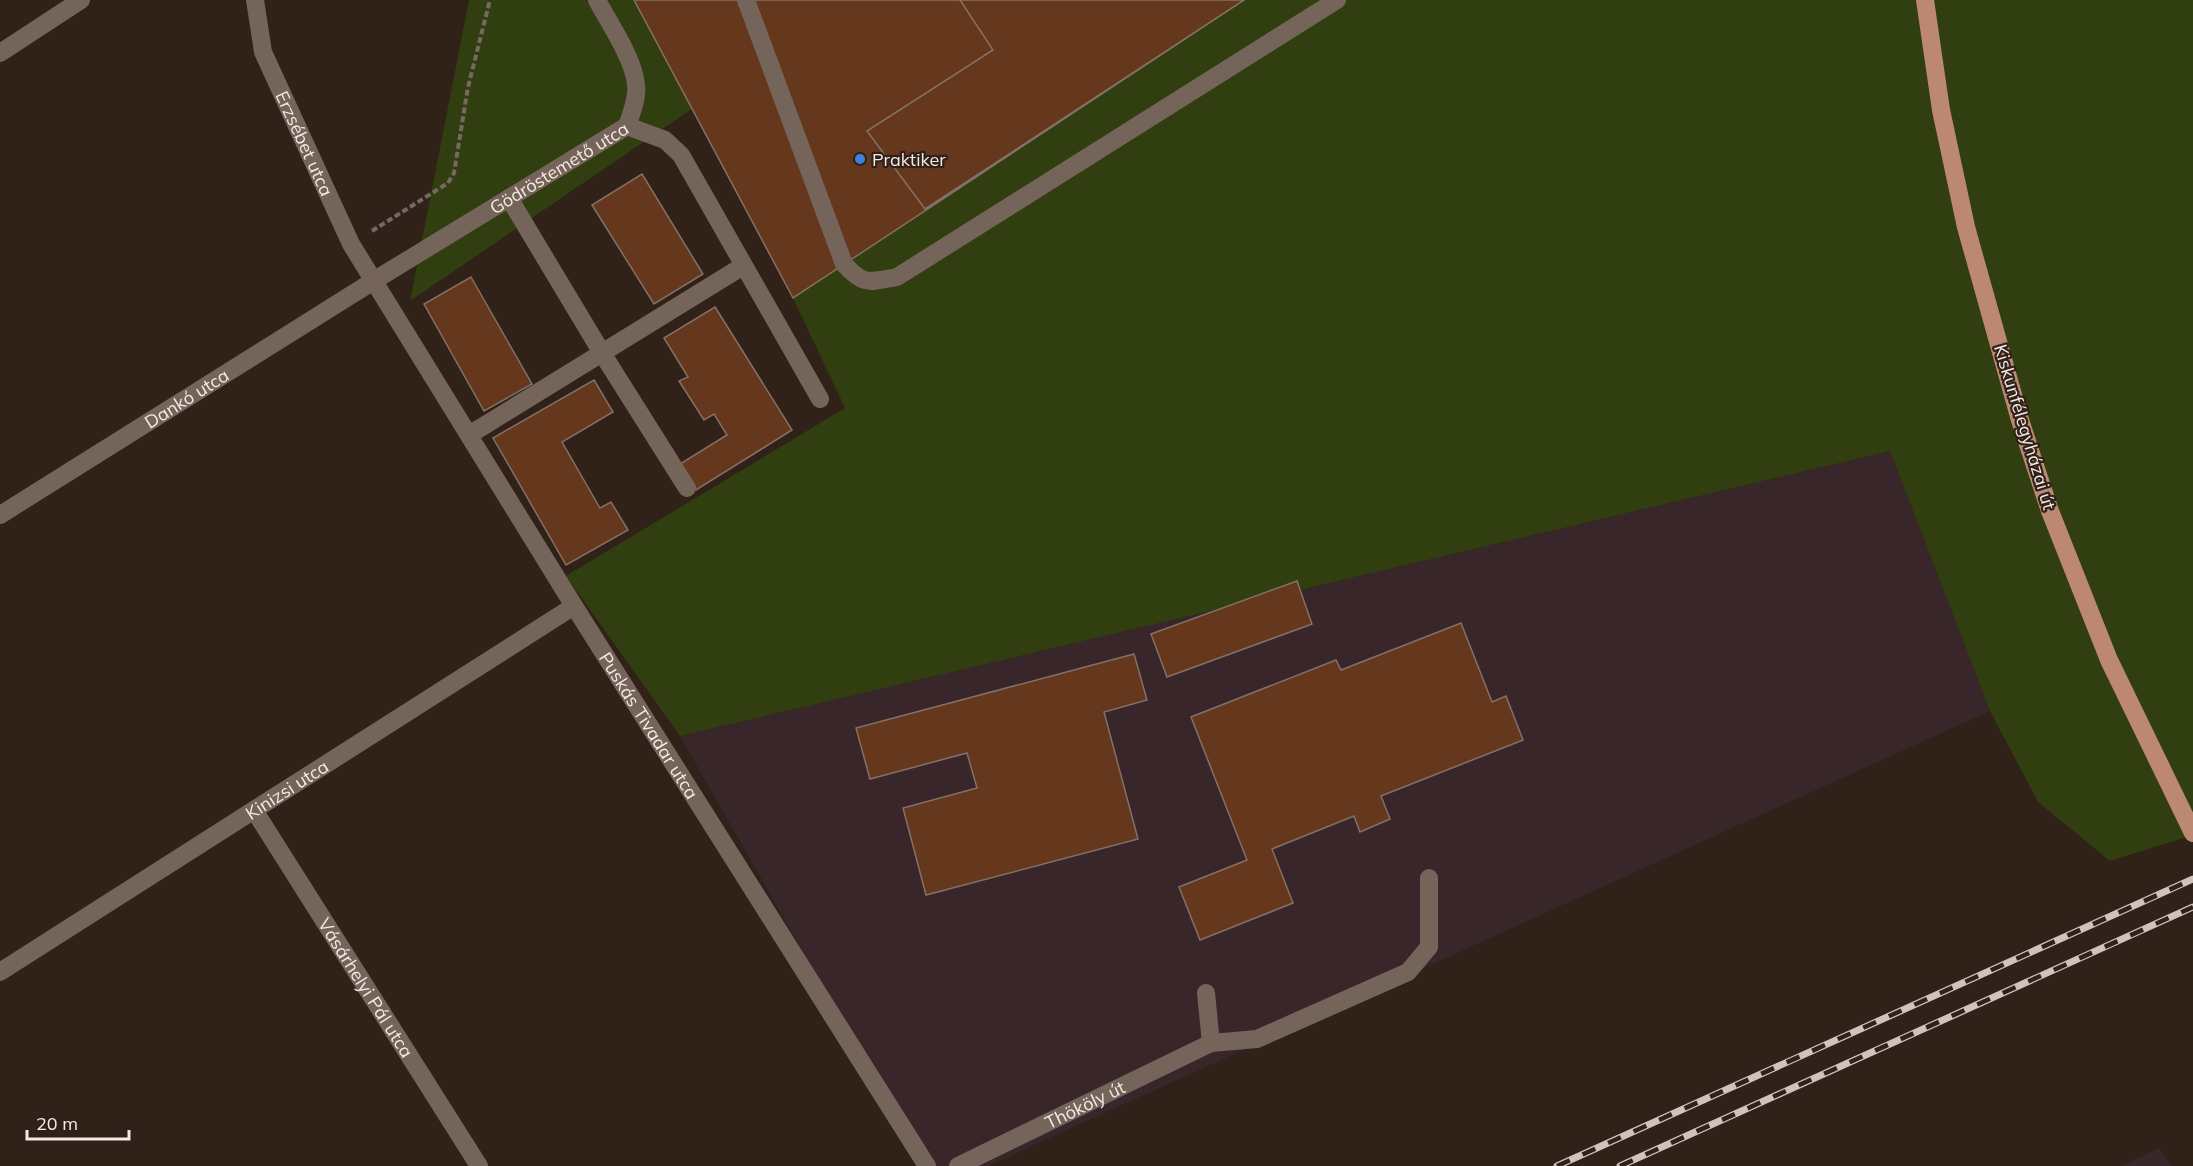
<svg xmlns="http://www.w3.org/2000/svg" width="2193" height="1166" viewBox="0 0 2193 1166" font-family="Mulish,sans-serif">
	<style>
		.industrial { fill: #39262b }
		.green { fill: #313e0f }
		.building { fill: #65371c; stroke: #837167; stroke-width: 1.5 }
		.lines { fill: none; stroke-linecap: round; stroke-linejoin: round }
		.path { stroke: #776962; stroke-width: 4; stroke-dasharray: 6 3; stroke-linecap: butt }
		.minor { stroke: #75645a; stroke-width: 18 }
		.major { stroke: #bc8874; stroke-width: 18 }
		.rail-casing { stroke: #cfc3bd; stroke-width: 7 }
		.rail { stroke: #302119; stroke-width: 4.5; stroke-dasharray: 14; stroke-linecap: butt }
		.shop-dot { fill: #3f7fe0; stroke: #302119; stroke-width: 2 }
		.labels { text-anchor: middle; dominant-baseline: central; stroke-width: 4.5; stroke-linejoin: round; paint-order: stroke }
		.street-label { font-size: 18px; fill: #f5eae5; stroke: #302119 }
		.poi-label { font-size: 18px; fill: #f5eae5; stroke: #302119; text-anchor: start }
	</style>
	<rect width="100%" height="100%" fill="#302119"/>
	<path class="industrial" d="M1890 451 1990 711 988 1166H925L680 736Z
		M2159 1148 2172 1166H2121Z"/>
	<path class="green" d="M469 0H634L692 109 410 301Z
		M1244 0H2193V835L2110 861 2038 802 1990 711 1890 451 680 736 566 576 845 408 793 298Z"/>
	<path class="building" d="M634 0H1244L793 298Z
		M960 0H1244L925 209 867 131 993 50Z
		M642 174 703 274 654 304 592 205Z
		M471 277 532 384 484 411 424 304Z
		M715 307 792 430 696 490 680 464 727 435 714 414 704 420 679 381 688 377 664 338Z
		M594 380 613 412 562 442 600 508 611 502 628 530 566 565 493 438Z
		M1297 581 1312 624 1167 677 1151 634Z
		M1461 623 1492 702 1506 696 1523 740 1381 796 1390 819 1360 832 1354 816 1272 849 1293 903 1200 940 1179 887 1247 860 1191 717 1336 660 1341 670Z
		M1134 654 1147 700 1104 712 1138 839 926 895 903 808 977 788 967 753 870 779 856 728Z"/>
	<g class="lines">
		<path class="path" d="M372 231 448 183 454 173 468 87 490 0"/>
		<g class="minor">
			<path id="s1" d="M255 0 263 52 351 244 574 606 927 1166"/>
			<path d="M746 0 844 264C864 286 869 282 897 277L1337 0"/>
			<path d="M0 53 81 0"/>
			<path d="M627 126 665 140 681 155 820 399"/>
			<path d="M509 198 602 353 687 488"/>
			<path d="M469 435 743 266"/>
			<path id="s2" d="M0 515 375 280 627 126C631 114 638 98 636 85 634 59 609 23 597 0"/>
			<path id="s3" d="M254 810 479 1166"/>
			<path id="s4" d="M0 972 574 606"/>
			<path d="M1206 993 1211 1043"/>
			<path id="s5" d="M958 1166 1211 1043 1257 1039 1408 972 1429 947V878"/>
		</g>
		<path class="major" d="M1925 0 1941 110 1966 227 2020 420 2050 511 2109 660 2193 833"/>
		<g class="rail-casing">
			<path id="rail" d="M1557 1166 2193 879
				M1620 1166 2193 907"/>
		</g>
		<use href="#rail" class="rail"/>
	</g>
	<circle class="shop-dot" cx="860" cy="159" r="6"/>
	<g class="labels">
		<g class="street-label">
			<text stroke="none"><textPath href="#s1" startOffset="153">Erzsébet utca</textPath></text>
			<text stroke="none"><textPath href="#s2" startOffset="658">Gödröstemető utca</textPath></text>
			<text stroke="none"><textPath href="#s2" startOffset="220">Dankó utca</textPath></text>
			<text transform="translate(2025 427) rotate(73)">Kiskunfélegyházai út</text>
			<text stroke="none"><textPath href="#s1" startOffset="830">Puskás Tivadar utca</textPath></text>
			<text stroke="none"><textPath href="#s4" startOffset="340">Kinizsi utca</textPath></text>
			<text stroke="none"><textPath href="#s3" startOffset="210">Vásárhelyi Pál utca</textPath></text>
			<text stroke="none"><textPath href="#s5" startOffset="141">Thököly út</textPath></text>
		</g>
		<g class="poi-label">
			<text x="872" y="159">Praktiker</text>
		</g>
	</g>
	<path d="M27 1130v9h102v-9" fill="none" stroke="#f5eae5" stroke-width="3"/>
	<text x="36" y="1130" font-size="18" fill="#f5eae5" stroke="#302119" stroke-width="4.5" paint-order="stroke">20 m</text>
</svg>
